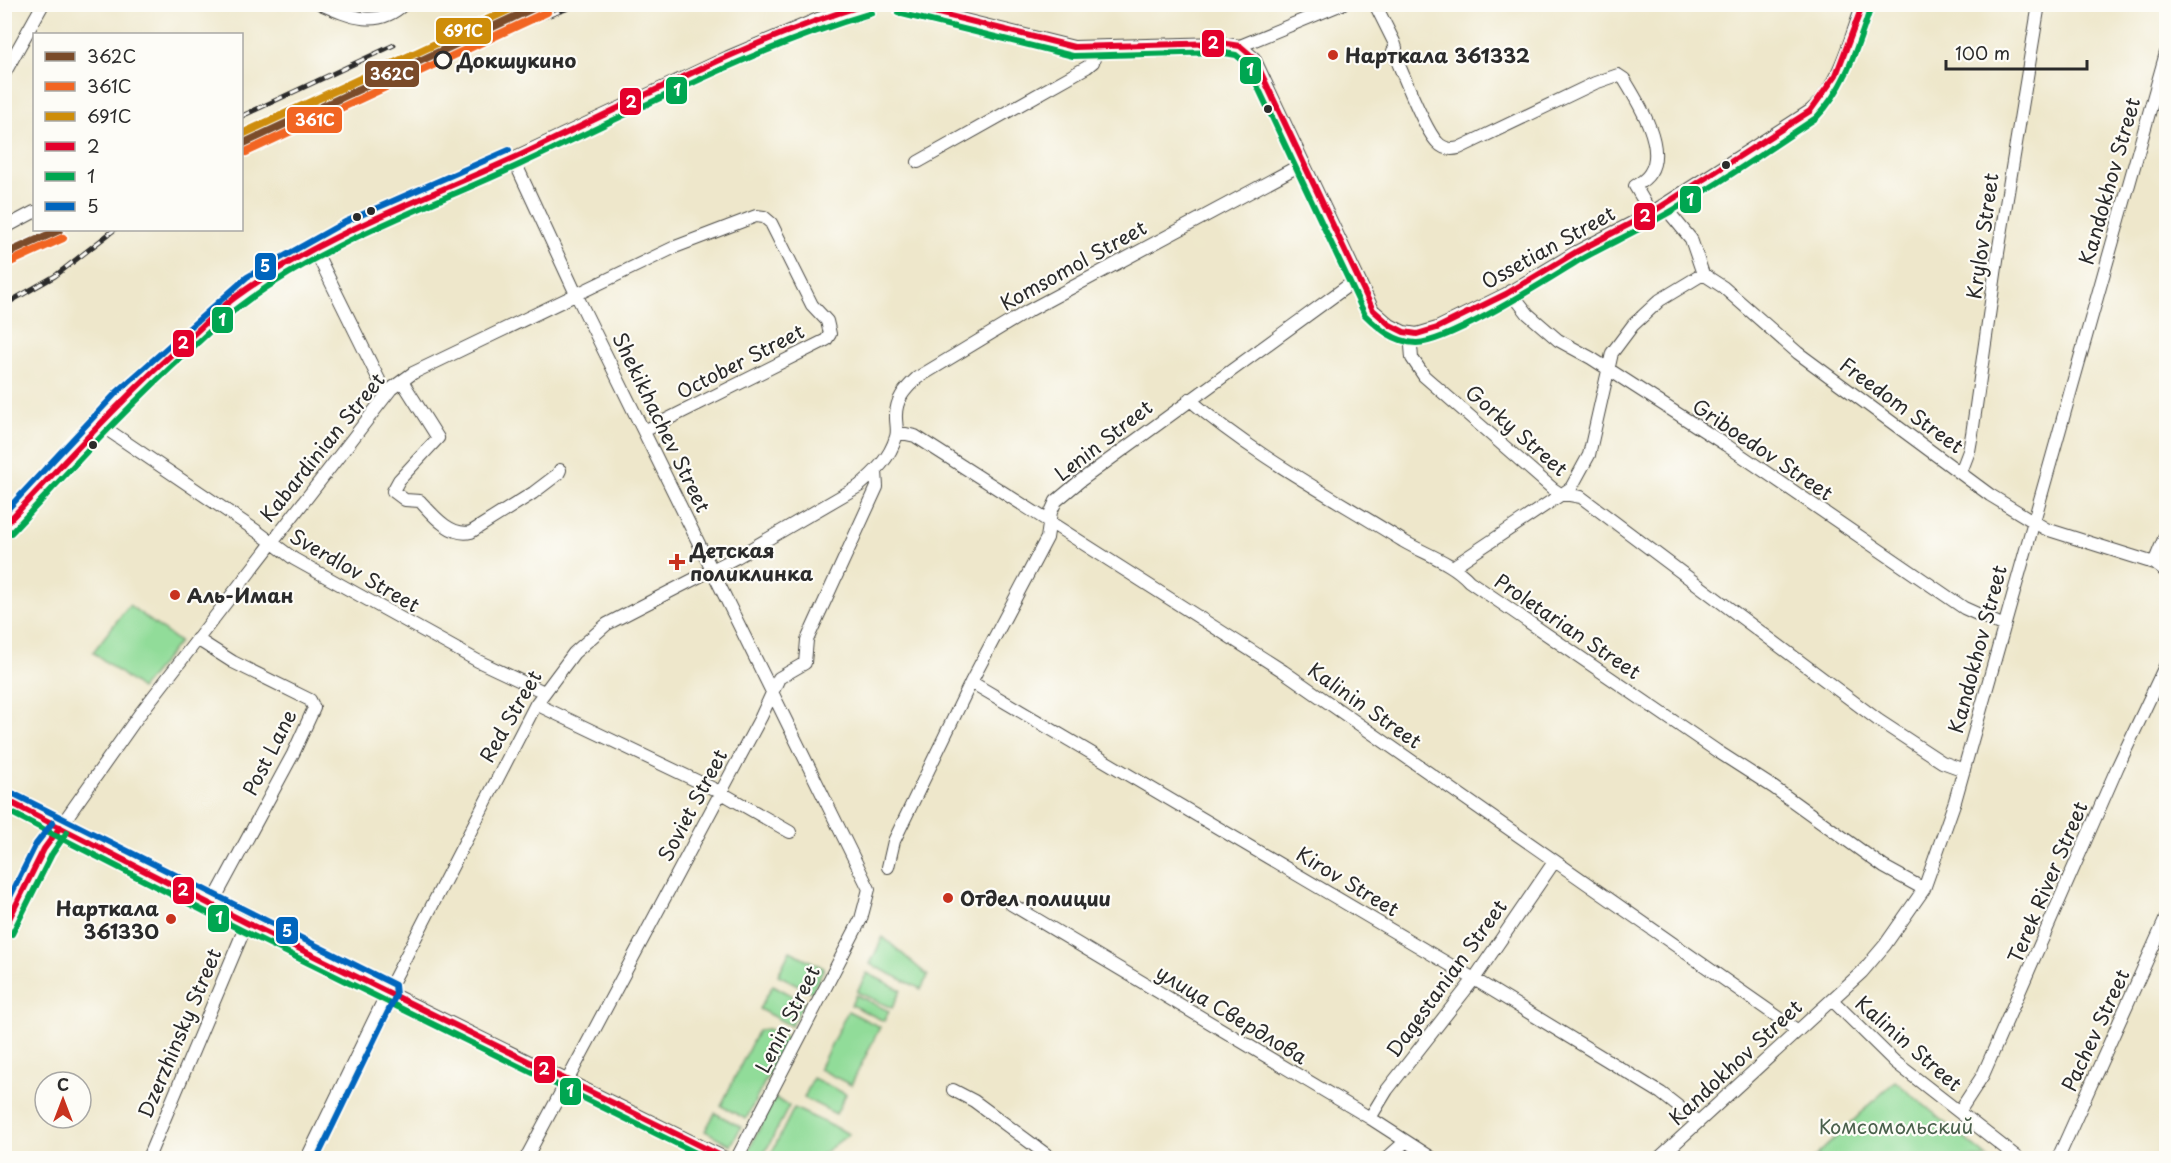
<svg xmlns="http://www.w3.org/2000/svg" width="2171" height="1163" viewBox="0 0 2171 1163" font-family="'Playpen Sans',sans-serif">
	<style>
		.green { fill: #91dc99; stroke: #5e8462; stroke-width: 1.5 }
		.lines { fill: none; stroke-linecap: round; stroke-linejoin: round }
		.minor-casing { stroke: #484743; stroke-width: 14 }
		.major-casing { stroke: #484743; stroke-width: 17 }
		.minor { stroke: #fff; stroke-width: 12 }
		.major { stroke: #f6c06b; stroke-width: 15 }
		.rail-casing { stroke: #2b2b2b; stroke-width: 5 }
		.rail { stroke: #fdfcf7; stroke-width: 3; stroke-dasharray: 9; stroke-linecap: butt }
		.bus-1-casing { stroke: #fdfcf7; stroke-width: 10 }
		.bus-2-casing { stroke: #fdfcf7; stroke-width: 10 }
		.bus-3-casing { stroke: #fdfcf7; stroke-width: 10 }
		.bus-1 { stroke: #e4002b; stroke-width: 6 }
		.bus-2 { stroke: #00a651; stroke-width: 6 }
		.bus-3 { stroke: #0065bd; stroke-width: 6 }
		.rail-1-casing { stroke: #fdfcf7; stroke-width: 12 }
		.rail-2-casing { stroke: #fdfcf7; stroke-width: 12 }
		.rail-3-casing { stroke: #fdfcf7; stroke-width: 12 }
		.rail-1 { stroke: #7a4b2a; stroke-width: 8 }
		.rail-2 { stroke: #f26522; stroke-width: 8 }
		.rail-3 { stroke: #ce8d09; stroke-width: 8 }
		.poi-dot { fill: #c8321e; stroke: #fdfcf7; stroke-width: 2 }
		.stop-dot { fill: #fdfcf7; stroke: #2b2b2b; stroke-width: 3 }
		.bus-dot { fill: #2b2b2b; stroke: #fdfcf7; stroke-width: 2 }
		.labels { text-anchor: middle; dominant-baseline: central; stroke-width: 4.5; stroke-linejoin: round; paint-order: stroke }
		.poi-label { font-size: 20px; font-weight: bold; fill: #2b2b2b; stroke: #fdfcf7; text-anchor: start }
		.stop-label { font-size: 20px; font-weight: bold; fill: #2b2b2b; stroke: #fdfcf7; text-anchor: start }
		.street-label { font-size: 20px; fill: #2b2b2b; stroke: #fdfcf7 }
		.park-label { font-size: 20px; fill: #4a604c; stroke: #fdfcf7 }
		.line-badge { stroke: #fdfcf7; stroke-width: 2 }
		.badge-label { font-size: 16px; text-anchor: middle; font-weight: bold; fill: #fff }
	</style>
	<rect width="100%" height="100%" fill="#fdfcf7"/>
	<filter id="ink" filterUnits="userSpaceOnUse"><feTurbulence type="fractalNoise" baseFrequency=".0167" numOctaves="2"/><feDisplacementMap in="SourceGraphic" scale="12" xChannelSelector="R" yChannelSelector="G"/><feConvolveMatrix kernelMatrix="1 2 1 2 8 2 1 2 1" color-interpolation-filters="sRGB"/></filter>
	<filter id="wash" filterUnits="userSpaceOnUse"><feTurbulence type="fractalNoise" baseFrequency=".008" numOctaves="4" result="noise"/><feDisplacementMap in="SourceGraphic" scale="24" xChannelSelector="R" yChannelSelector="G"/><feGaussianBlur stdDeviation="1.35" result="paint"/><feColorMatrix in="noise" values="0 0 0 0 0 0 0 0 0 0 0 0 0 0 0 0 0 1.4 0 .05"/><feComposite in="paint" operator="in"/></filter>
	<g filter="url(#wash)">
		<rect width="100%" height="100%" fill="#eee7cb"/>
		<path class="green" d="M129 605 179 642 141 689 93 652Z
			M883 937 928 976 921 989 870 964Z
			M790 951 824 968 812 992 778 975Z
			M867 973 901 990 892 1008 857 992Z
			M773 985 804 1002 791 1026 759 1009Z
			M856 995 889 1011 884 1021 851 1005Z
			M848 1011 880 1027 851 1085 819 1069Z
			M768 1029 787 1038 746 1119 721 1106 758 1030Z
			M813 1078 846 1094 836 1114 804 1098Z
			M1895 1081 1988 1158H1814Z
			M775 1098 789 1106 762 1158 746 1155Z
			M794 1108 849 1134 817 1158H769Z
			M715 1113 741 1127 731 1145 705 1131Z"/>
	</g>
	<g filter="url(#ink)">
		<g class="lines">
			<g class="minor-casing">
				<path id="minor" d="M321 4C350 17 378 29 404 4
					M900 4 1074 47 1220 43 1240 46 1254 58 1373 310 1390 325 1404 332 1417 334 1437 328 1506 294 1576 252 1651 213 1810 111C1839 86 1850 39 1863 4
					M1375 4 1394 42 1396 48 1393 51C1402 71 1424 129 1437 142 1443 149 1451 150 1459 148L1595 83 1618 75 1624 79C1638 102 1667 147 1650 173 1647 178 1640 183 1635 186L1651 213
					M1240 46 1342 4
					M4 74 43 4
					M513 158 576 294 869 889 861 919 737 1158
					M918 162 1087 67 1093 62 1097 48
					M1663 205 1691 239 1703 274 1723 287 1798 353 1990 495 2046 529 2154 563 2166 572
					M4 228 34 212
					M314 248 386 394
					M1510 291 1528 314 1558 340 1591 358 1726 445 1964 608 2004 626
					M1410 334 1412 358 1424 376 1553 489 1559 493 1581 497 1878 720 1942 762 1964 770
					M402 381 438 438 399 480 393 491 405 500 420 501C432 514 450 537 471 532L533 493 558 474 560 470
					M1189 399C1253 455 1331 496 1403 541 1425 554 1452 562 1469 581L1717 751 1773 787 1884 867 1924 889
					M99 424 258 532 294 559 478 661 544 692
					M644 431 826 340 830 334 827 321 812 305 771 223 764 217 756 216 675 247 413 373 391 389 139 715 60 827 247 923 725 1158
					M897 432 915 436 1283 671 1798 1031
					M1961 472 1969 451 1972 434 1998 253 2039 4
					M4 527 135 387 232 300 284 264 349 230 513 158 728 57 818 19 869 4
					M2154 563 2166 534
					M1454 566 1571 488 1589 455 1612 353 1633 325 1660 300 1703 274
					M197 639 233 662 310 700 314 708 293 754 212 904
					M971 682 1474 979 1661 1093 1698 1122
					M536 704 720 792 790 832
					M888 867 894 841 971 682 1047 538 1051 512 1056 501 1080 481 1357 279
					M1011 904 1370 1118 1432 1158
					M1832 1000 1895 1062 2018 1158
					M953 1090 974 1101 1051 1158
					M1959 1112 1983 1075 2118 766 2166 664
					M1370 1118 1387 1090 1474 979 1554 862
					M148 1158 247 923
					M307 1158 388 991 536 704 574 653 607 624 737 557 859 486C875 472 890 458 896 437 898 431 896 424 896 418 895 400 905 389 917 378L1028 311 1304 163
					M526 1158 761 717 779 678 805 663 807 640 877 487 876 471
					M1387 1158 1405 1142
					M1659 1158 1862 972 1885 945 1924 889 1955 801 2166 53
					M2058 1158 2166 918"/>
			</g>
			<g class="major-casing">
				<path id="major" d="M4 799 60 827 44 849 4 930"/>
			</g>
			<use href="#minor" class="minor"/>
			<use href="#major" class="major"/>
			<g class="rail-casing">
				<path id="rail" d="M517 27 580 4
					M242 116 394 45
					M4 305 55 276 114 230"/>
			</g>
			<use href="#rail" class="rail"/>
			<g class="bus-1-casing">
				<path id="bus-1" d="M902 4 1074 47 1220 43 1240 46 1254 58 1373 310 1390 325 1404 332 1417 334 1437 328 1506 294 1576 252 1651 213 1810 111 1836 75 1863 4
					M4 526C63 464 120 400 184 343 201 328 217 311 234 298 319 236 419 201 514 158 630 104 744 41 867 4
					M4 799 247 923 725 1158
					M4 929 44 849 60 827"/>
			</g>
			<g class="bus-2-casing">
				<path id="bus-2" d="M898 13 1073 56 1219 52 1236 55 1247 64 1365 315C1379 329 1395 342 1416 343 1447 344 1547 280 1578 261 1603 247 1629 235 1654 221 1710 190 1763 153 1816 118 1846 87 1857 47 1871 7
					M11 533C69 471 126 407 190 350 206 335 222 319 240 306 324 243 424 209 519 165 635 112 749 49 872 13
					M4 809 243 931 706 1158
					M12 934 52 854 67 832"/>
			</g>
			<g class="bus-3-casing">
				<path id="bus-3" d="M4 513 116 393 247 277 345 222 509 150
					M8 791 395 985 396 995 317 1158
					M4 909 36 844 53 822"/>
			</g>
			<use href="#bus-1" class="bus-1"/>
			<use href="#bus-2" class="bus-2"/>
			<use href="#bus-3" class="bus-3"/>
			<g class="rail-1-casing">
				<path id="rail-1" d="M242 144 542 4
					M4 255 59 230"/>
			</g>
			<g class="rail-2-casing">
				<path id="rail-2" d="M246 152 547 12
					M8 263 63 238"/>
			</g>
			<g class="rail-3-casing">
				<path id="rail-3" d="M242 134 521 4"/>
			</g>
			<use href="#rail-1" class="rail-1"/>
			<use href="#rail-2" class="rail-2"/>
			<use href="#rail-3" class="rail-3"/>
		</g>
	</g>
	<g class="poi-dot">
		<circle cx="1333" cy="55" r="6"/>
		<path d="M674 553h6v6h6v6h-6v6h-6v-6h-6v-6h6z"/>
		<circle cx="175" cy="595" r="6"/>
		<circle cx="948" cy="898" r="6"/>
		<circle cx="171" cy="919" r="6"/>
	</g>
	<circle class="stop-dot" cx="443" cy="60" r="8"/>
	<g class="bus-dot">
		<circle cx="1268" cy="109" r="5"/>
		<circle cx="1726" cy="165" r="5"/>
		<circle cx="371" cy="211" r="5"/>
		<circle cx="357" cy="217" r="5"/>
		<circle cx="93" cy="445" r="5"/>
	</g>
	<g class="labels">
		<g class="poi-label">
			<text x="1345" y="55">Нарткала 361332</text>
			<text x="690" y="550">Детская<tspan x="690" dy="23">поликлинка</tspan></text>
			<text x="187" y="595">Аль-Иман</text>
			<text x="960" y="898">Отдел полиции</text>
			<text x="159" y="908" text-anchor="end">Нарткала<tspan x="159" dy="23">361330</tspan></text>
		</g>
		<g class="stop-label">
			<text x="457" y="60">Докшукино</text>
		</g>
		<g class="street-label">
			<text transform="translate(2109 181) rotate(-74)">Kandokhov Street</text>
			<text transform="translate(1982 236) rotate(-82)">Krylov Street</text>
			<text transform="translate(1548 247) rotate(-29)">Ossetian Street</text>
			<text transform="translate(1073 265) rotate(-29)">Komsomol Street</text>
			<text transform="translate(740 361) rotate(-27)">October Street</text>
			<text transform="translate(1902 405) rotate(36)">Freedom Street</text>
			<text transform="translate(662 422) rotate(64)">Shekikhachev Street</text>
			<text transform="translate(1517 430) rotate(41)">Gorky Street</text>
			<text transform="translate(1103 440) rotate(-38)">Lenin Street</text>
			<text transform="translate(322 447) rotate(-51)">Kabardinian Street</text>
			<text transform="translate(1763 449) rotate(34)">Griboedov Street</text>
			<text transform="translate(355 570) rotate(30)">Sverdlov Street</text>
			<text transform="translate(1568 626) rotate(34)">Proletarian Street</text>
			<text transform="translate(1977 649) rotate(-75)">Kandokhov Street</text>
			<text transform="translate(1365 705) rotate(35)">Kalinin Street</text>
			<text transform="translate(510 716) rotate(-60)">Red Street</text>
			<text transform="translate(269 752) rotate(-63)">Post Lane</text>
			<text transform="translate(692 805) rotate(-62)">Soviet Street</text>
			<text transform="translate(1348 881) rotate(31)">Kirov Street</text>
			<text transform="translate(2047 882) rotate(-67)">Terek River Street</text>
			<text transform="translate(1446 978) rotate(-54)">Dagestanian Street</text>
			<text transform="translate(1232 1014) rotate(31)">улица Свердлова</text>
			<text transform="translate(787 1019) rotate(-63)">Lenin Street</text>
			<text transform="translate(2095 1030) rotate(-65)">Pachev Street</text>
			<text transform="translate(179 1033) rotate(-67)">Dzerzhinsky Street</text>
			<text transform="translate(1909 1043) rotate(41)">Kalinin Street</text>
			<text transform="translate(1735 1062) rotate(-43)">Kandokhov Street</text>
		</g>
		<g class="park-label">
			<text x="1896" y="1126">Комсомольский</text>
		</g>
	</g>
	<g class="line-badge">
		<rect x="435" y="17" width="57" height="28" rx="6" fill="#ce8d09"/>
		<rect x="1201" y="29" width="24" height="29" rx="6" fill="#e4002b"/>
		<rect x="1239" y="56" width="23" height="29" rx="6" fill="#00a651"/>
		<rect x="364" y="60" width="56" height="28" rx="6" fill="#7a4b2a"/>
		<rect x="665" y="76" width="23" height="29" rx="6" fill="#00a651"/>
		<rect x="619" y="87" width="23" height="29" rx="6" fill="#e4002b"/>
		<rect x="286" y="106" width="57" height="28" rx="6" fill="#f26522"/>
		<rect x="1679" y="185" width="23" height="29" rx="6" fill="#00a651"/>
		<rect x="1633" y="202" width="23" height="29" rx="6" fill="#e4002b"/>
		<rect x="254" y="252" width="23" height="29" rx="6" fill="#0065bd"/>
		<rect x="211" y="306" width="23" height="28" rx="6" fill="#00a651"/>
		<rect x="172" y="329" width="23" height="29" rx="6" fill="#e4002b"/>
		<rect x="172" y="876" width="23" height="29" rx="6" fill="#e4002b"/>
		<rect x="207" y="904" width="23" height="29" rx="6" fill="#00a651"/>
		<rect x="275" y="916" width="24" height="29" rx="6" fill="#0065bd"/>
		<rect x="533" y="1055" width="23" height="29" rx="6" fill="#e4002b"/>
		<rect x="559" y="1077" width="23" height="29" rx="6" fill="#00a651"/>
	</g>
	<g class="badge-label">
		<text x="463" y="37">691С</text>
		<text x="1213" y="49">2</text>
		<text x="1250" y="76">1</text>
		<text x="392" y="80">362С</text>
		<text x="677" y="96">1</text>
		<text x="631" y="108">2</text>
		<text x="315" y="126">361С</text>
		<text x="1690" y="206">1</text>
		<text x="1645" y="222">2</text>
		<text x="265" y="272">5</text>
		<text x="222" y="326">1</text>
		<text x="183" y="349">2</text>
		<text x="183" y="896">2</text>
		<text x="219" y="924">1</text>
		<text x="287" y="937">5</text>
		<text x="544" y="1075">2</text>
		<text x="570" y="1097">1</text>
	</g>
	<rect width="2171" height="1163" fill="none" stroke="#fdfcf7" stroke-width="24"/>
	<rect x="33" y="33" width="210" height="198" fill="#fdfcf7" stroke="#a9a8a5" stroke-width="1.5"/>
	<rect x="45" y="52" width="30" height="9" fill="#7a4b2a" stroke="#a9a8a5" stroke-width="1.5"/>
	<text x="87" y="63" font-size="18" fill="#2b2b2b">362С</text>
	<rect x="45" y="82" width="30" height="9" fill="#f26522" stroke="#a9a8a5" stroke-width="1.5"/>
	<text x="87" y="93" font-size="18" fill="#2b2b2b">361С</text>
	<rect x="45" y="112" width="30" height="9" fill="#ce8d09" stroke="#a9a8a5" stroke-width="1.5"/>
	<text x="87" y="123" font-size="18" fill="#2b2b2b">691С</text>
	<rect x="45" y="142" width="30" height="9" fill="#e4002b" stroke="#a9a8a5" stroke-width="1.5"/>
	<text x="87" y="153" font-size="18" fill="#2b2b2b">2</text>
	<rect x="45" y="172" width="30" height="9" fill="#00a651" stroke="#a9a8a5" stroke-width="1.5"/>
	<text x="87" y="183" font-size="18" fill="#2b2b2b">1</text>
	<rect x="45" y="202" width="30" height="9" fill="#0065bd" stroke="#a9a8a5" stroke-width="1.5"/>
	<text x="87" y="213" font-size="18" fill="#2b2b2b">5</text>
	<g transform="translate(63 1100)"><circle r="28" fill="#fdfcf7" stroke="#a9a8a5" stroke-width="1.5"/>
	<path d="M0-4.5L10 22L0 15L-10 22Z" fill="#c8321e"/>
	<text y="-9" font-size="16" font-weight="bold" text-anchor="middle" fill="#2b2b2b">С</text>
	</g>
	<path d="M1946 60v9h141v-9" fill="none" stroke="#2b2b2b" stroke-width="3"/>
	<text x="1955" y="60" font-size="18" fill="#2b2b2b" stroke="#fdfcf7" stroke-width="4.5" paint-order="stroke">100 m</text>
</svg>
